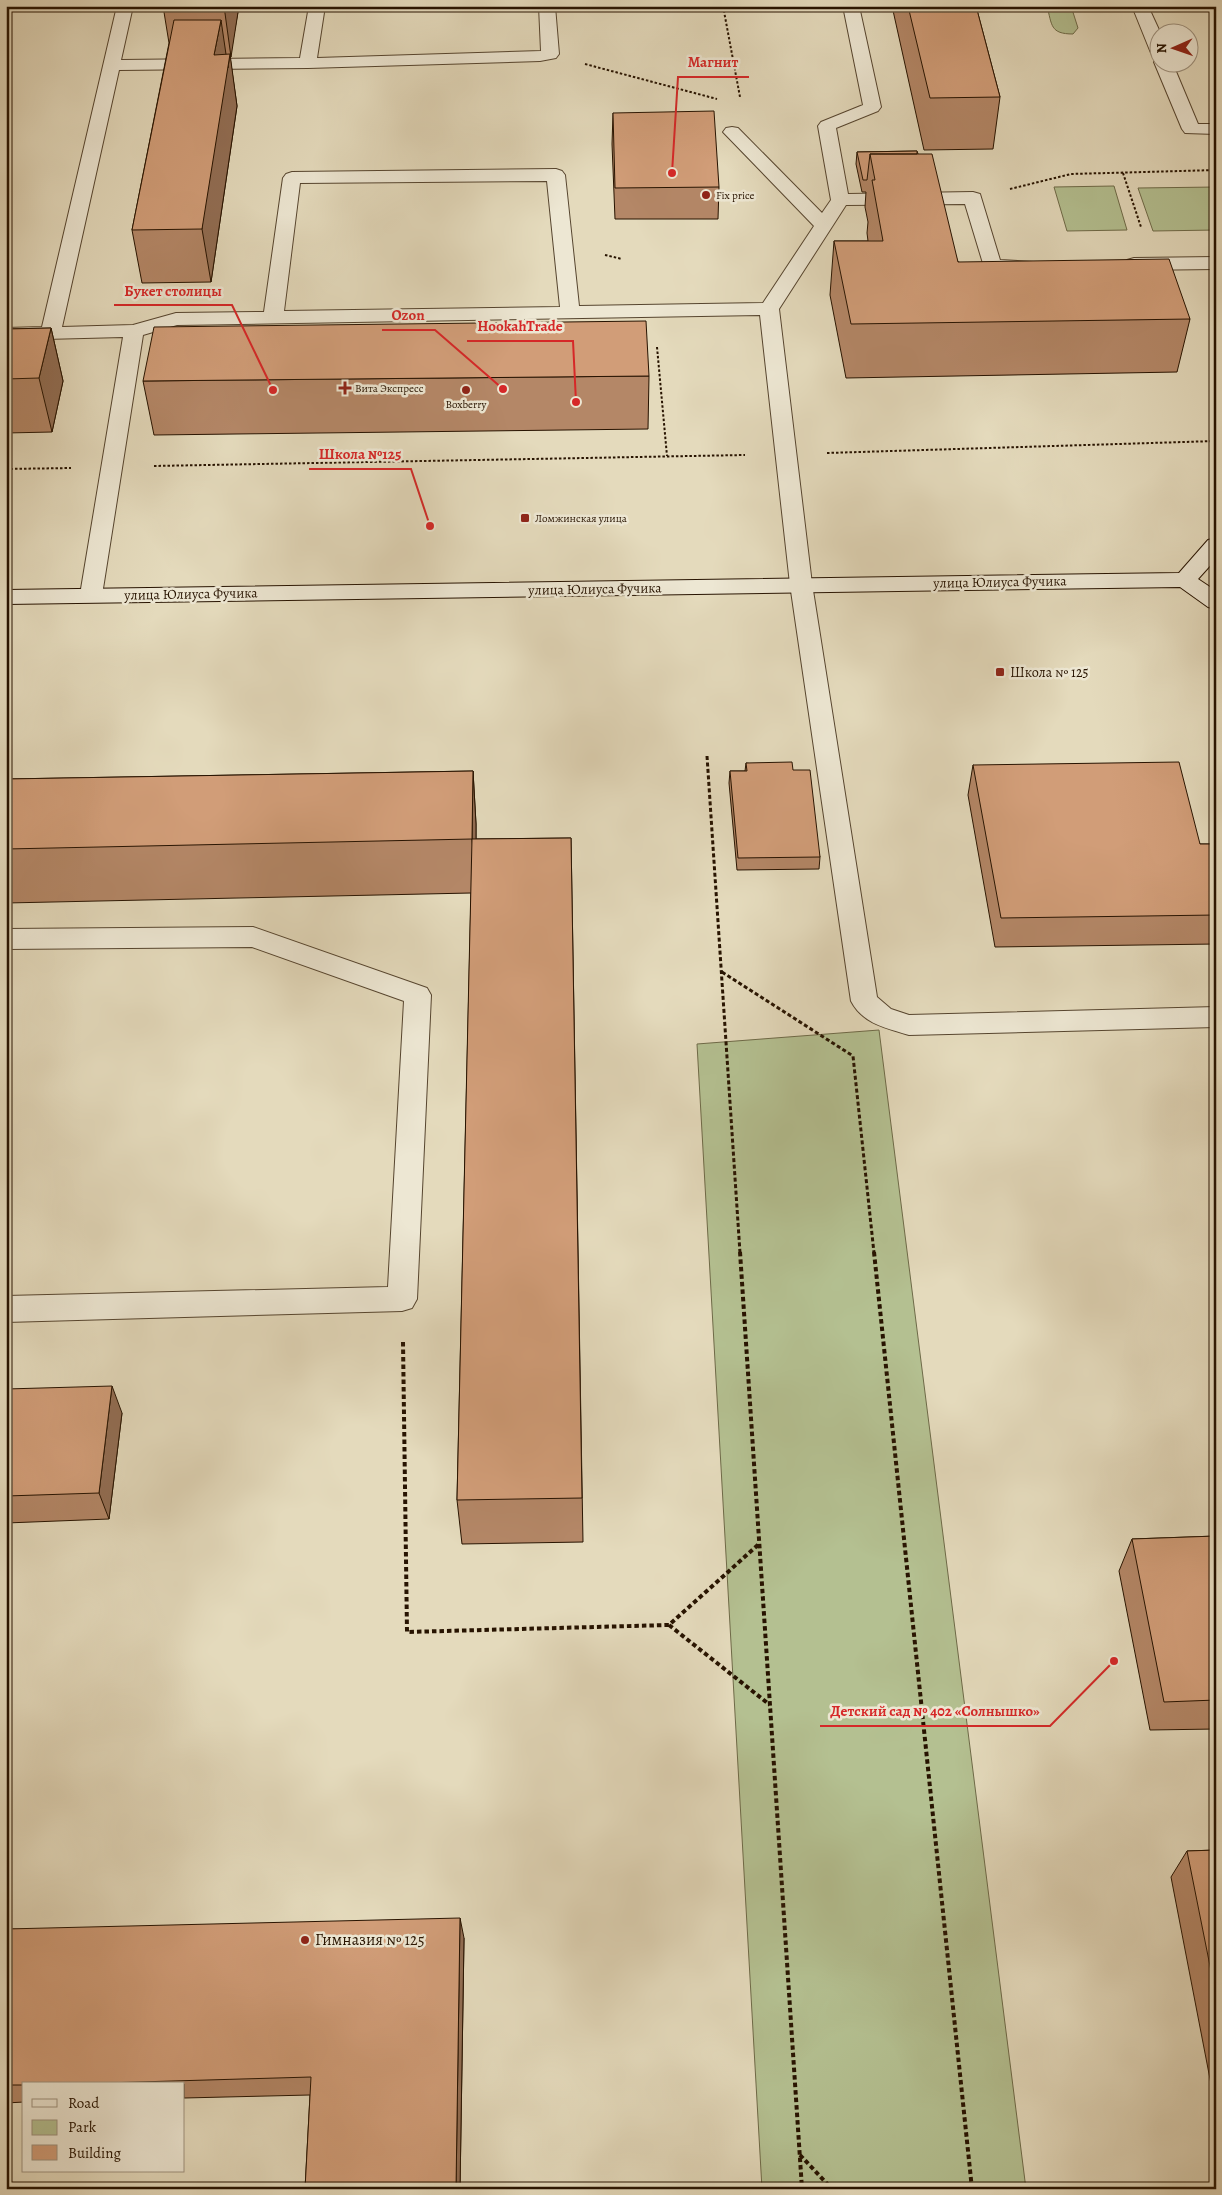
<svg xmlns="http://www.w3.org/2000/svg" width="1222" height="2195" viewBox="0 0 1222 2195" font-family="Alegreya,serif">
	<style>
		.green { fill: #b4c091; stroke: #6e6a48 }
		.lines { fill: none; stroke-linecap: round; stroke-linejoin: round }
		.lane-casing { stroke: #56452f; stroke-width: 2 }
		.secondary-casing { stroke: #271300; stroke-width: 2 }
		.path-far2 { stroke: #271300; stroke-width: 2; stroke-dasharray: 2.5 2; stroke-linecap: butt }
		.path-far1 { stroke: #271300; stroke-width: 3; stroke-dasharray: 4 2.5; stroke-linecap: butt }
		.path { stroke: #271300; stroke-width: 4; stroke-dasharray: 4.5 3; stroke-linecap: butt }
		.lane { fill: #ede7d3; fill-rule: evenodd }
		.secondary { fill: #ede7d3; fill-rule: evenodd }
		.wall { fill: #b48767; stroke: #271300 }
		.shaded-wall { fill: #926e54; stroke: #271300 }
		.building { fill: #d19d78; stroke: #271300 }
		.poi-dot { fill: #8f2418; stroke: #ede7d3; stroke-width: 2 }
		.labels { text-anchor: middle; dominant-baseline: central; stroke-width: 5; stroke-linejoin: round; paint-order: stroke }
		.far-poi-label { font-size: 11px; fill: #271300; stroke: #ede7d3; text-anchor: start }
		.street-label { font-size: 14px; fill: #271300; stroke: #ede7d3 }
		.poi-label { font-size: 14px; fill: #271300; stroke: #ede7d3; text-anchor: start }
		.near-poi-label { font-size: 16px; fill: #271300; stroke: #ede7d3; text-anchor: start }
		.leader { fill: none; stroke: #d62828; stroke-width: 2 }
		.callout-dot { fill: #d62828; stroke: #ede7d3; stroke-width: 2 }
		.callout-label { font-size: 15px; text-anchor: middle; font-weight: bold; fill: #d62828; stroke: #ede7d3; stroke-width: 5; stroke-linejoin: round; paint-order: stroke }
	</style>
	<rect width="100%" height="100%" fill="#e4dabc"/>
	<filter id="stains"><feTurbulence type="fractalNoise" baseFrequency=".004" numOctaves="4"/><feColorMatrix values="0 0 0 0 .2 0 0 0 0 .09 0 0 0 0 .02 0 0 0 .5 -.17"/></filter>
	<radialGradient id="worn" r=".72"><stop offset=".6" stop-color="#630" stop-opacity="0"/><stop offset="1" stop-color="#630" stop-opacity=".3"/></radialGradient>
	<path class="green" d="M1047 6H1071L1078 28 1073 34C1050 34 1052 25 1047 6Z
		M1114 186 1127 230 1067 231 1054 187Z
		M1216 187V230L1153 231 1138 188Z
		M879 1030 1026 2189H762L697 1044Z"/>
	<g class="lines">
		<g class="lane-casing">
			<path id="lane" d="M117 6H133L121 60 300 58 309 6H325L317 58 541 51 539 6H555L559 54 556 58 540 61 308 68 119 70 62 327 133 325 176 313 264 312 283 178 286 174 292 172 556 169 562 171 565 175 579 306 763 303 814 226 723 132 726 128 732 127 738 128 822 213 831 200 818 126 821 122 863 105 843 6H859L881 107 878 111 836 128 848 194 973 192 980 194 1000 260 1033 262 1036 266 1033 270 1026 272 985 270 965 204 846 205 779 309 812 584 877 997 891 1009 909 1015 1216 1007V1027L909 1035C886 1028 863 1024 851 1001L790 584 760 315 177 325 143 335 102 595 99 600 91 602 83 600 80 595 123 337 6 340V328L42 327ZM547 181 560 307 284 311 300 183Z
				M1132 6H1148L1160 32V62H1172L1198 124H1216V134L1185 133 1182 129 1154 62 1159 58 1154 57 1151 53Z
				M1216 257V269L1134 270 1127 268 1124 264 1127 260 1134 258Z
				M253 927 427 988 431 995 417 1299 412 1308 402 1311 6 1322V1296L388 1287 404 1001 252 947 6 949V929Z"/>
		</g>
		<g class="secondary-casing">
			<path id="secondary" d="M1216 538V559L1198 579 1216 591V609L1208 607 1180 587 6 604V590L1179 573 1208 540Z"/>
		</g>
		<path class="path-far2" d="M723 6 740 97
			M585 64 717 99
			M1123 173 1141 227
			M1010 189 1071 174 1216 170
			M605 255 622 259
			M657 347 667 456
			M827 453 1216 441
			M154 466 745 455
			M6 469 71 468"/>
		<path class="path-far1" d="M707 756 740 1253
			M722 972 853 1056 874 1253"/>
		<path class="path" d="M740 1252 802 2189
			M874 1252 972 2189
			M403 1342 407 1632 669 1625 759 1544
			M669 1625 770 1705
			M800 2155 832 2189"/>
		<use href="#lane" class="lane"/>
		<use href="#secondary" class="secondary"/>
	</g>
	<path class="wall" d="M163 6H239L230 57 237 106 211 282 142 283 132 230 169 43Z
		M892 6H976L1000 97 993 149 924 150Z
		M1208 6H1216V27Z
		M613 113 719 187 718 219H615L612 144Z
		M917 151 958 262 1190 319 1177 372 846 378 830 295 834 241H868L867 233 868 222 865 207 866 192H862L856 164 857 152Z
		M51 328 63 381 52 432 6 433V329Z
		M649 376 648 429 154 435 143 381Z
		M746 763 793 770 820 857 819 869 737 870 729 783 730 771H745Z
		M973 765 1200 844H1216V944L995 947 968 795Z
		M473 771 476 824V839L571 838 583 1542 462 1544 457 1500 471 893 6 903V779Z
		M6 1389 122 1413 109 1519 6 1523Z
		M1216 1536V1729L1150 1730 1119 1571 1132 1539Z
		M1216 1850V2110L1171 1877 1187 1851Z
		M6 1929 464 1938 460 2189H305L310 2095 184 2098V2084H24V2102L6 2103Z"/>
	<path class="shaded-wall" d="M224 6H239L231 57Z
		M221 20 228 68 230 54 237 106 211 282 202 229 214 55Z
		M51 328 63 381 52 432 39 378Z
		M473 771 476 824V893L472 839Z
		M112 1386 122 1413 109 1519 99 1493Z
		M460 1918 464 1938 460 2189H456Z"/>
	<path class="building" d="M908 6H976L1000 97 930 98Z
		M174 20H221L214 55 230 54 202 229 132 230Z
		M714 111 719 187 615 188 613 113Z
		M917 151V154H870L867 180H863L857 152Z
		M870 154H932L958 262 1169 259 1190 319 851 324 834 241H883L872 180H875Z
		M646 321 649 376 143 381 154 327Z
		M51 328 39 378 6 379V329Z
		M792 762 793 770H810L820 857 738 858 730 771H747L746 763Z
		M1179 762 1200 844H1216V915L1001 918 973 765Z
		M473 771 472 839 6 849V779Z
		M571 838 582 1498 457 1500 472 839Z
		M112 1386 99 1493 6 1496V1389Z
		M1216 1536V1700L1164 1702 1132 1539Z
		M1216 1850V1996L1187 1851Z
		M460 1918 456 2189H305L311 2077 69 2084H24V2085H6V1929Z"/>
	<g class="poi-dot">
		<circle cx="706" cy="195" r="5"/>
		<path d="M342.5 380.5h5v5h5v5h-5v5h-5v-5h-5v-5h5z"/>
		<circle cx="466" cy="390" r="5"/>
		<rect x="520" y="513" width="10" height="10" rx="2.5"/>
		<rect x="995" y="667" width="10" height="10" rx="2.5"/>
		<circle cx="305" cy="1940" r="5"/>
	</g>
	<g class="labels">
		<g class="far-poi-label">
			<text x="716" y="195">Fix price</text>
			<text x="355" y="388">Вита Экспресс</text>
			<text x="466" y="404" text-anchor="middle">Boxberry</text>
			<text x="535" y="518">Ломжинская улица</text>
		</g>
		<g class="street-label">
			<text transform="translate(1000 582) rotate(-1)">улица Юлиуса Фучика</text>
			<text transform="translate(595 589) rotate(-1)">улица Юлиуса Фучика</text>
			<text transform="translate(191 594) rotate(-1)">улица Юлиуса Фучика</text>
		</g>
		<g class="poi-label">
			<text x="1010" y="672">Школа № 125</text>
		</g>
		<g class="near-poi-label">
			<text x="315" y="1940">Гимназия № 125</text>
		</g>
	</g>
	<path class="leader" d="M672 173L678 77H749M273 390L232 305H114M503 389L435 330H382M576 402L573 341H467M430 526L411 469H309M1114 1661L1050 1726H820"/>
	<g class="callout-dot">
		<circle cx="672" cy="173" r="5"/>
		<circle cx="273" cy="390" r="5"/>
		<circle cx="503" cy="389" r="5"/>
		<circle cx="576" cy="402" r="5"/>
		<circle cx="430" cy="526" r="5"/>
		<circle cx="1114" cy="1661" r="5"/>
	</g>
	<g class="callout-label">
		<text x="713" y="67">Магнит</text>
		<text x="173" y="296">Букет столицы</text>
		<text x="408" y="320">Ozon</text>
		<text x="520" y="331">HookahTrade</text>
		<text x="360" y="459">Школа №125</text>
		<text x="935" y="1716">Детский сад № 402 «Солнышко»</text>
	</g>
	<rect width="1222" height="2195" fill="none" stroke="#e4dabc" stroke-width="25"/>
	<rect x="8" y="8" width="1207" height="2180" fill="none" stroke="#271300" stroke-width="2.5"/>
	<rect x="12" y="12" width="1197" height="2170" fill="none" stroke="#271300"/>
	<rect x="22" y="2082" width="162" height="90" fill="#ede7d3" stroke="#9e927f"/>
	<rect x="32" y="2099" width="25" height="8" fill="#ede7d3" stroke="#9e927f"/>
	<text x="68" y="2108" font-size="15" fill="#271300">Road</text>
	<rect x="32" y="2120" width="25" height="15" fill="#b4c091" stroke="#9e927f"/>
	<text x="68" y="2132" font-size="15" fill="#271300">Park</text>
	<rect x="32" y="2145" width="25" height="15" fill="#d19d78" stroke="#9e927f"/>
	<text x="68" y="2158" font-size="15" fill="#271300">Building</text>
	<g transform="translate(1174 48) rotate(268)"><circle r="24" fill="#ede7d3" stroke="#9e927f"/>
	<path d="M0-4L9 19L0 12L-9 19Z" fill="#8f2418"/>
	<text y="-8" font-size="14" font-weight="bold" text-anchor="middle" fill="#271300">N</text>
	</g>
	<rect width="100%" height="100%" filter="url(#stains)"/>
	<rect width="100%" height="100%" fill="url(#worn)"/>
</svg>
